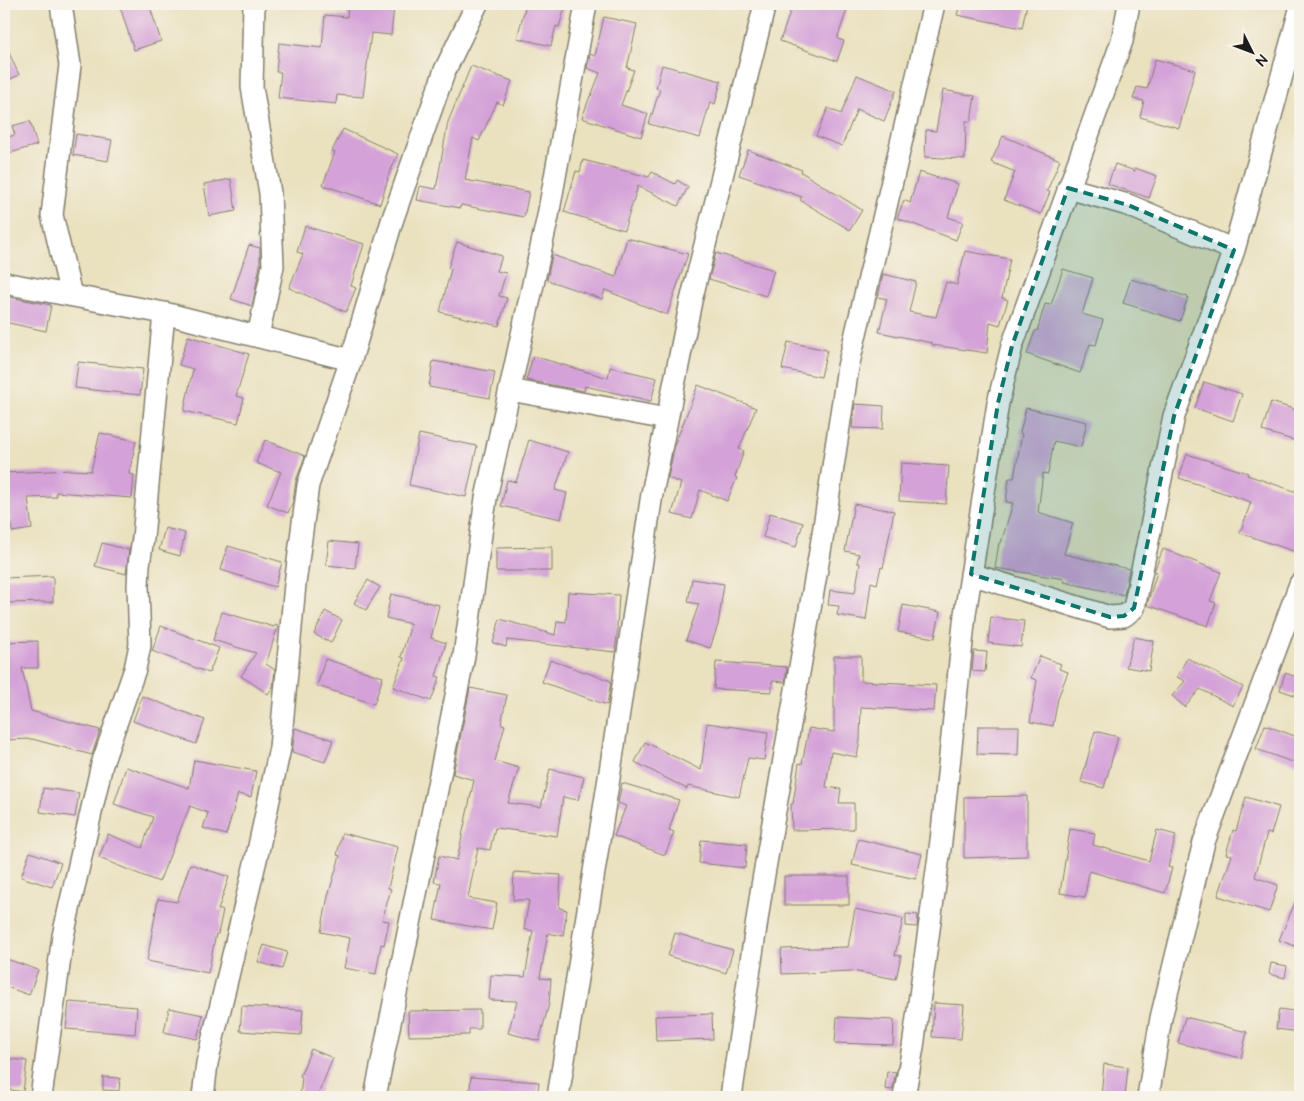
<svg xmlns="http://www.w3.org/2000/svg" width="1304" height="1101" viewBox="0 0 1304 1101" font-family="'Architects Daughter',sans-serif">
	<style>
		.building { fill: #d4a1d8 }
		.lines { fill: none; stroke-linecap: round; stroke-linejoin: round }
		.minor-casing { stroke: #837e6e; stroke-width: 24 }
		.minor { stroke: #fff; stroke-width: 21 }
		.marked { fill: #0f766e; fill-opacity: 0.2; stroke: #0f766e; stroke-width: 4; stroke-dasharray: 10 6; stroke-linejoin: round }
	</style>
	<rect width="100%" height="100%" fill="#f7f3e8"/>
	<filter id="ink" filterUnits="userSpaceOnUse"><feTurbulence type="fractalNoise" baseFrequency=".02" numOctaves="2"/><feDisplacementMap in="SourceGraphic" scale="10" xChannelSelector="R" yChannelSelector="G"/><feConvolveMatrix kernelMatrix="1 2 1 2 8 2 1 2 1" color-interpolation-filters="sRGB"/></filter>
	<filter id="wash" filterUnits="userSpaceOnUse"><feTurbulence type="fractalNoise" baseFrequency=".0096" numOctaves="4" result="noise"/><feDisplacementMap in="SourceGraphic" scale="20" xChannelSelector="R" yChannelSelector="G"/><feGaussianBlur stdDeviation="1.12" result="paint"/><feColorMatrix in="noise" values="0 0 0 0 0 0 0 0 0 0 0 0 0 0 0 0 0 1.4 0 .05"/><feComposite in="paint" operator="in"/></filter>
	<g filter="url(#wash)">
		<rect width="100%" height="100%" fill="#eae1bf"/>
		<g id="blocks">
			<path class="building" d="M119 4H149L161 41 134 50Z
				M348 4 394 7 391 35 371 33 363 97 337 95 336 104 278 98 281 72H276L279 43 322 48 325 15 347 17Z
				M526 4H566L559 27 556 26 551 46 517 38Z
				M793 4H849L838 36V39L844 41 837 61 780 41Z
				M960 4H1027L1022 28 957 15Z
				M604 17 637 24 627 68 634 70 621 105 648 114 641 137 582 118 590 96H591L600 73 587 68 590 54 595 56Z
				M4 42 19 75 4 82Z
				M1155 59 1195 70 1179 128 1140 117 1144 101 1133 99 1137 87 1147 89Z
				M662 65 721 81 715 104 710 102 700 138 649 124 660 89 656 88Z
				M471 66 512 81 503 105 497 102 479 141 473 138 465 180 529 192 524 217 461 205 460 208 417 200 420 186 436 189 448 122Z
				M857 75 896 91 884 121 857 109 842 146 816 136 828 108 841 114Z
				M943 90 975 96 971 121H966L965 159 925 157 926 130 936 131Z
				M30 121 37 145 7 154 4 138 15 135 12 126Z
				M343 129 398 154 387 179H388L380 204 323 185 335 152 332 151Z
				M76 134 112 140 108 161 73 155Z
				M1003 136 1060 160 1047 191 1050 192 1041 214 1004 200 1015 172 991 162Z
				M748 150 802 170 801 172 862 210 850 230 800 200 802 197 739 175Z
				M583 160 649 177 652 172 675 184 677 180 688 187 678 206 638 186 624 230 564 212 576 171 580 172Z
				M1115 164 1135 171V168L1157 176 1149 198 1108 184Z
				M919 172 958 184 948 217 963 222 956 240 897 218 904 200 910 203Z
				M231 179 236 211 209 216 204 184Z
				M305 226 364 244 351 286 356 288 346 312 289 288 303 254 297 252Z
				M627 238 688 254 667 315 605 290 602 299 547 280 552 255 616 277Z
				M457 242 502 256 497 271 506 273 499 296 507 298 499 326 440 312 451 269 448 268Z
				M249 245 260 248V265L252 306 231 299Z
				M965 251 1010 259 1002 298 1008 300 1000 325 990 322 987 353 932 345V343L879 332 887 299 878 297 883 274 916 282 909 312 936 317 946 282 957 285Z
				M716 253 774 270 766 296 709 279Z
				M1063 269 1093 278 1082 314 1103 320 1096 345 1090 344 1080 373 1027 354 1035 331H1037L1045 304 1051 305Z
				M1131 279 1188 297 1180 321 1123 303Z
				M4 296 51 305 46 331 4 322Z
				M188 336 249 354 236 396 244 398 238 423 184 411 193 369 179 365Z
				M788 342 827 350 821 377 782 369Z
				M533 356 608 378 610 367 657 378 651 401 585 386 584 391 526 380Z
				M433 361 495 372 490 398 429 387Z
				M78 362 143 369 140 395 75 388Z
				M1204 382 1242 394 1233 421 1195 408Z
				M698 385 756 408 739 449 744 451 735 477 737 478 727 501 700 490 692 519 672 514 681 483 668 478 675 444Z
				M1271 402 1300 411V442L1262 431Z
				M855 404 884 406 883 429 852 428Z
				M1026 408 1087 422 1081 447 1054 441 1048 474 1043 473 1038 512 1073 523 1064 554 1129 569 1124 595 1064 582 1065 579 995 568 999 543H1001L1013 503 1006 502 1009 478H1014L1022 434 1020 433Z
				M100 433 136 441 129 474 134 475 132 498 56 492V497L28 498 32 529 12 532 7 499H4V473L72 470 91 471Z
				M419 434 477 446 466 497 409 485Z
				M265 440 305 456 296 481 293 501 288 513 267 505 281 472 256 463Z
				M529 440 568 452 555 490 567 493 561 519 501 506 507 480 516 482Z
				M1187 454 1248 473 1247 475 1300 493V540L1296 552 1240 533 1251 502 1179 478Z
				M901 463 949 466 946 504 899 501Z
				M854 504 894 511 883 568 881 567 877 584 871 582 866 620 837 615 839 606 828 605 830 590 855 593 860 563H857L859 554 845 551Z
				M770 513 803 523 796 547 763 537Z
				M165 528 185 533 180 556 159 550Z
				M329 541 358 544 355 568 326 565Z
				M102 543 129 550 126 574 95 566Z
				M228 546 282 562 275 587 221 570Z
				M552 547V571H496V548Z
				M1163 549 1221 572 1210 601 1216 603 1208 626 1147 605 1157 572 1154 571 1155 569Z
				M53 576V602L4 603V578Z
				M692 579 724 584 718 625 710 648 686 640 699 604 688 602Z
				M368 580 380 587 366 610 354 603Z
				M568 592 619 595 617 627 618 628 615 652 507 640 506 647 493 643 500 619 555 635 557 621 566 622Z
				M391 594 439 605 431 638 446 643 436 676 440 677 431 701 393 687 404 658 401 657 411 624 386 618Z
				M903 605 940 612 935 638 898 632Z
				M325 611 342 620 331 643 314 634Z
				M222 612 274 627 276 625 278 626 266 664 275 670 273 687 268 694 241 676 256 653 213 640Z
				M991 617 1024 621 1021 647 988 643Z
				M161 626 219 648 209 673 152 651Z
				M1134 637 1154 641 1149 671 1126 667Z
				M38 641V668H22L31 711 100 730 92 755 32 739 4 740V642Z
				M974 651 987 652 985 672 972 671Z
				M834 656H861V681L936 685 934 711 861 707 860 740 857 757 831 752 826 787 841 789 839 803H854V829L792 830 791 804H793L799 763 802 764 809 728 834 732Z
				M1040 656 1061 664 1059 669 1068 672 1058 698 1053 726 1030 722 1037 680 1031 678Z
				M1187 658 1243 687 1233 706 1200 689 1185 707 1172 696 1185 681 1177 677Z
				M325 659 383 677 374 704 317 686Z
				M550 660 611 681 607 705 542 682Z
				M716 662 787 667 785 682 772 681V692L714 689Z
				M1285 673 1300 678V697L1280 690Z
				M470 688 507 695 501 724 505 725 495 761 519 768 508 803 541 807 550 769 584 777 578 800 563 797 557 836 495 828 490 850 478 848 468 898 497 903 492 930 434 920 441 883 434 882 439 856 457 860 474 780 453 774Z
				M142 696 205 720 196 744 133 721Z
				M707 723 768 732 764 760 748 758 739 797 688 786 687 789 635 762 645 742 701 770Z
				M1265 725 1300 738V765L1256 749Z
				M978 726H1019L1018 755 977 754Z
				M295 728 333 740 325 762 292 752Z
				M1095 731 1118 737 1104 788 1081 782Z
				M194 760 256 771 251 797 238 794 226 835 203 828 208 813 190 806 159 882 99 858 108 834 142 848 153 817 114 804 126 767 189 788Z
				M622 783 679 800 669 830 674 832 665 855 614 836 626 806 618 803Z
				M43 788 79 793 75 817 40 812Z
				M1027 796V856L964 858V797Z
				M1246 797 1279 807 1271 834 1267 833 1255 877 1278 885 1269 912 1218 896 1232 855 1226 854 1233 830 1236 831Z
				M1070 829 1095 833 1093 845 1149 861 1157 830 1176 835 1168 867 1172 868 1165 893 1089 871 1085 897 1060 893Z
				M342 833 398 847 388 888 391 889 382 920 389 921 384 945 381 944 376 974 344 968 350 938 321 932 328 896 340 856 337 855Z
				M858 839 922 854 916 879 852 865Z
				M701 840 747 844 745 868 699 863Z
				M30 852 61 863 52 887 21 877Z
				M190 864 229 877 218 910H223L218 934H216L208 973 147 961 158 899 177 902Z
				M514 872 561 875 559 908 567 910 563 936 548 933 540 978 551 979 549 1004 539 1041 508 1033 517 1001 489 1000 491 975 525 977 533 931 524 929 529 900H513Z
				M784 876H849V905H784Z
				M1300 891V948L1279 940Z
				M855 909 903 919 895 955 901 956 896 979 852 971 782 974 781 949 848 947Z
				M906 914 918 915 917 927 906 926Z
				M675 933 733 950 726 973 668 956Z
				M264 945 287 952 282 969 258 962Z
				M4 958 38 970 29 995 4 986Z
				M1271 963 1287 966 1285 978 1269 974Z
				M69 1002 137 1007 135 1034 66 1029Z
				M934 1003 964 1005 961 1039 932 1037Z
				M242 1006 303 1010 301 1035 240 1031Z
				M169 1008 203 1015 197 1039 164 1032Z
				M1279 1009 1300 1012V1032L1276 1029Z
				M480 1010V1029H469V1035L409 1036 408 1011Z
				M712 1014 713 1039 656 1041 655 1016Z
				M837 1017 894 1020 893 1045 835 1043Z
				M1185 1017 1247 1032 1241 1058 1178 1043Z
				M311 1049 333 1058 317 1097H300L302 1077 300 1076Z
				M4 1058 27 1061 23 1092 4 1089Z
				M1104 1064 1128 1067 1125 1097H1101Z
				M887 1071 896 1072 892 1090 885 1089Z
				M103 1077 120 1078 119 1091 103 1090Z
				M471 1077 539 1082 537 1097H469Z"/>
		</g>
	</g>
	<g filter="url(#ink)">
		<use href="#blocks" fill-opacity="0" stroke="#837e6e" stroke-width="1"/>
		<g class="lines">
			<g class="minor-casing">
				<path id="minor" d="M61 4 70 65 52 215 71 295
					M254 4 252 87 270 193 273 266 258 336
					M1068 188 1128 205 1234 250
					M4 283 164 313 351 360
					M510 390 667 419
					M971 574 1110 617 1124 616 1134 608 1174 416 1234 250 1300 10
					M41 1097 63 936 102 764 135 669 140 645 138 586 139 565 143 538 164 313
					M203 1097 207 1063 258 851 280 748 295 584 308 485 351 360 392 221 445 70 477 4
					M375 1097 464 656 486 498 548 216 586 4
					M558 1097 609 778 652 494 691 301 765 4
					M731 1097 762 886 822 540 848 367 934 4
					M904 1097 913 1047 941 841 965 614 998 403 1012 346 1122 41 1129 4
					M1148 1097 1161 1018 1204 842 1300 584"/>
			</g>
			<use href="#minor" class="minor"/>
		</g>
	</g>
	<path class="marked" d="M1068 188 1128 205 1234 250 1174 416 1134 608 1124 616 1110 617 971 574 998 403 1012 346Z"/>
	<rect width="1304" height="1101" fill="none" stroke="#f7f3e8" stroke-width="20"/>
	<g transform="translate(1252 52) rotate(132)" stroke="#f7f3e8" stroke-width="4" paint-order="stroke">
	<path d="M0-4L9 19L0 12L-9 19Z" fill="#1c1c1c"/>
	<text y="-8" font-size="14" font-weight="bold" text-anchor="middle" fill="#1c1c1c">N</text>
	</g>
</svg>
